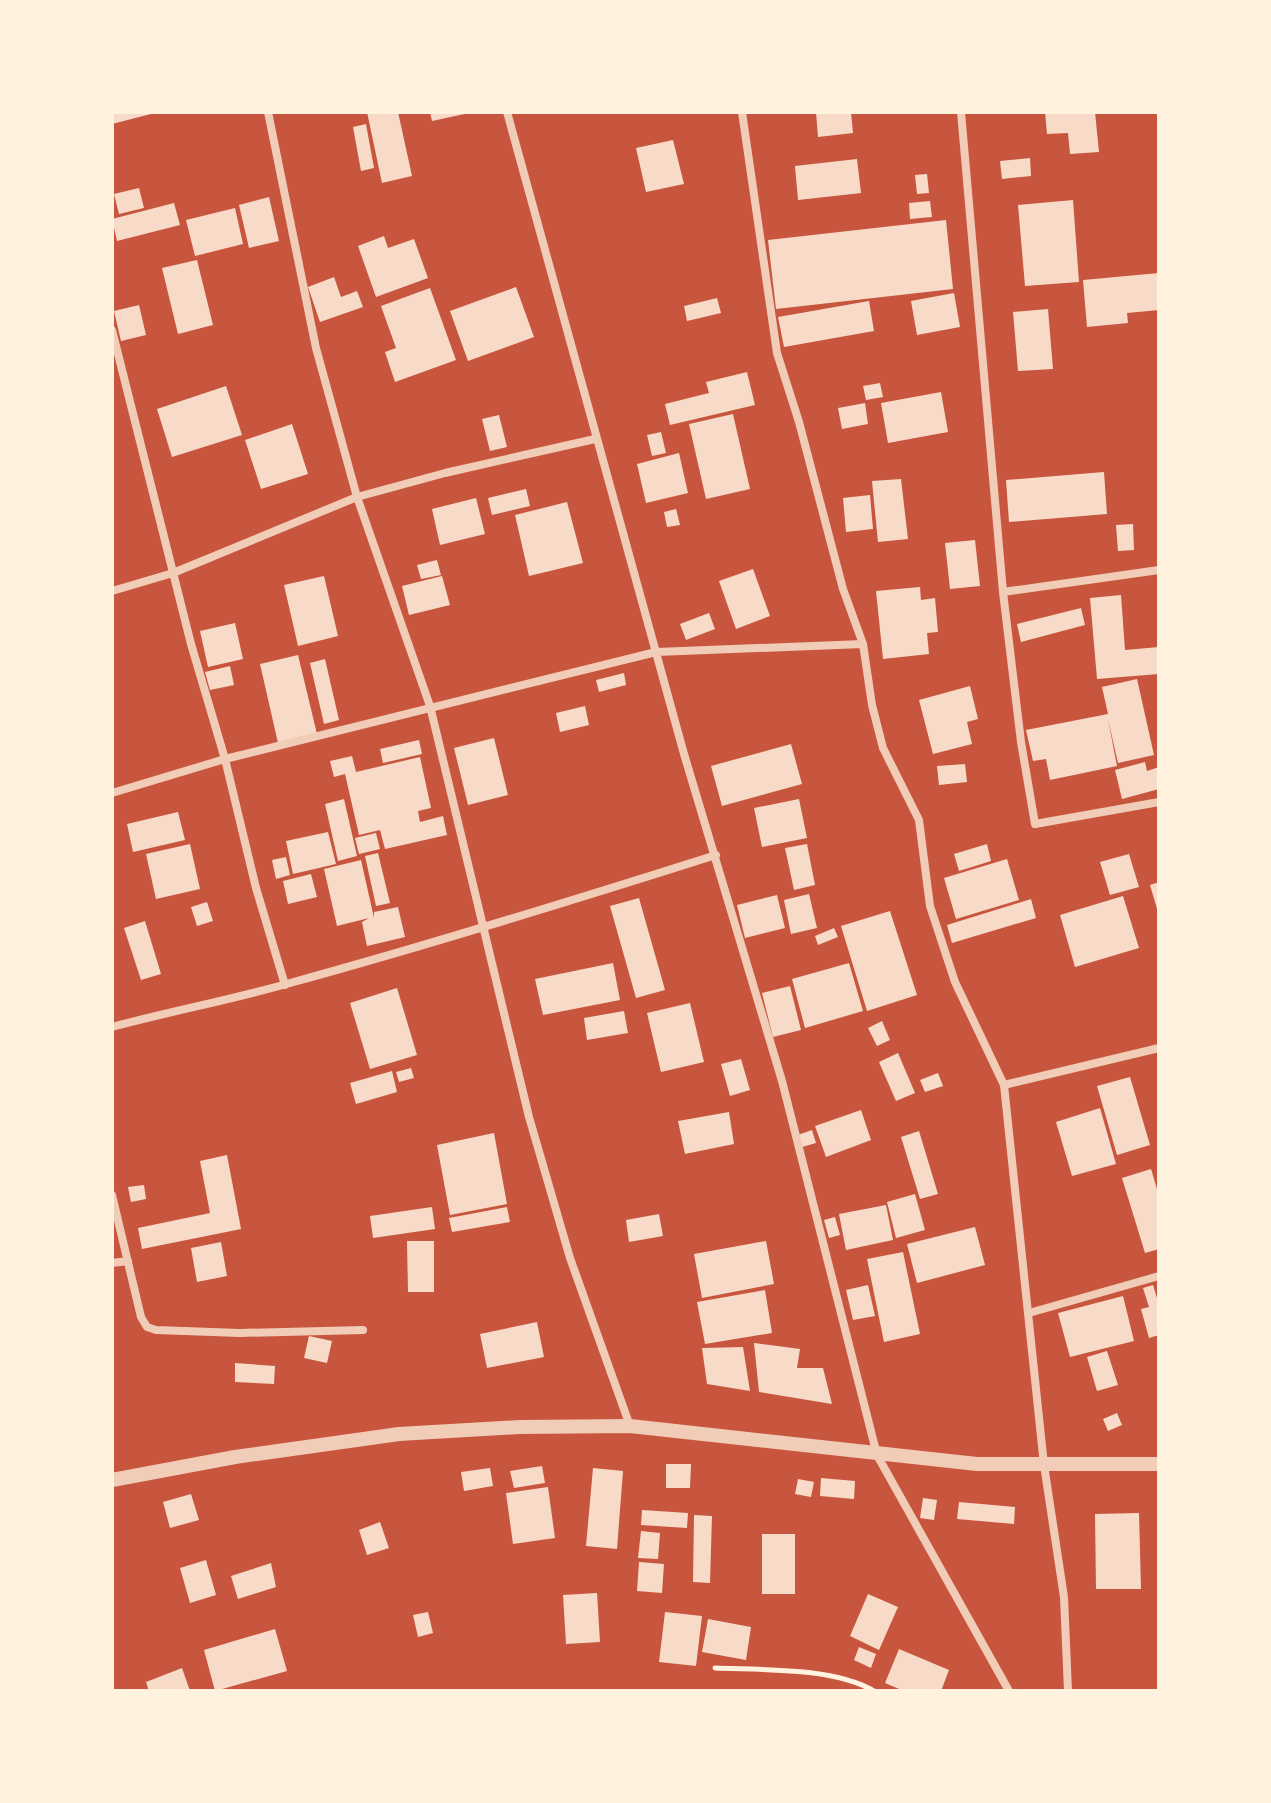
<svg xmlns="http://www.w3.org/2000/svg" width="1271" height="1803" viewBox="0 0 1271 1803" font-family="Inter,sans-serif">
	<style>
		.building { fill: #f7dbc8 }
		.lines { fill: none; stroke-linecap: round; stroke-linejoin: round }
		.path { stroke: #fff3e0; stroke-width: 5 }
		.minor { stroke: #f1ccb7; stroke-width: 8 }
		.tertiary { stroke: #f1ccb7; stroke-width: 14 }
	</style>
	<rect width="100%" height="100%" fill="#c8553d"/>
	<path class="building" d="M112 112H155V113L112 124Z
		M367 112H398L412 176 382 183Z
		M430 112H469V113L432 121Z
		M816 112H851L853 133 818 137Z
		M1045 112H1095L1099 152 1070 154 1068 133 1047 134Z
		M366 124 374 168 361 171 353 127Z
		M673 140 684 184 646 192 636 148Z
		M1030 158 1031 176 1002 179 1000 161Z
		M857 159 861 193 798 200 795 166Z
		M927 174 929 193 917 194 915 175Z
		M139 188 144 208 119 214 114 194Z
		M269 197 279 241 249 248 239 205Z
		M1073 200 1079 282 1025 286 1018 205Z
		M930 201 932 217 910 219 909 203Z
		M174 203 180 225 117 241 112 219Z
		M235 208 243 244 195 256 186 220Z
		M946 220 953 289 776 309 768 240Z
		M384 236 388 248 414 239 428 278 376 297 358 246Z
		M197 260 213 325 178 334 162 268Z
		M1159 273V310L1127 313 1128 323 1087 327 1083 280Z
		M334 277 341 297 357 291 363 307 320 322 308 287Z
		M516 287 534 337 468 361 450 311Z
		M430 288 456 360 395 382 385 352 396 348 381 306Z
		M954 293 960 327 917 335 911 301Z
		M717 298 721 313 687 321 684 306Z
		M869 301 874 331 784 347 778 317Z
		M139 305 146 335 121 341 114 311Z
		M1048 309 1053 369 1018 371 1013 312Z
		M747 372 755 405 670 425 665 404 709 393 706 382Z
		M880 383 883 397 866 400 863 386Z
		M226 386 242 435 172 457 157 409Z
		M941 392 948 432 888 443 881 403Z
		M865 403 868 424 842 429 838 408Z
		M733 414 750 489 706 499 689 424Z
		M499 415 507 447 490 451 482 419Z
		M292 424 308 474 261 489 245 440Z
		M661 432 666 453 652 456 647 435Z
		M679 453 688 493 646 503 637 464Z
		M1104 472 1107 514 1009 522 1006 480Z
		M901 479 908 539 878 542 872 481Z
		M526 489 530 506 492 515 488 498Z
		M870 495 873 529 846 532 843 498Z
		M476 498 485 534 440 545 432 509Z
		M567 502 583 563 529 576 515 515Z
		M676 509 680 525 667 527 664 512Z
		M1133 524 1134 550 1118 551 1116 525Z
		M975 540 980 586 950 589 945 543Z
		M437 560 441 575 421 579 417 565Z
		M753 569 770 616 736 629 719 581Z
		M324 576 338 636 298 646 284 585Z
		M442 576 450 605 409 615 402 586Z
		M920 587 921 600 935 598 938 632 927 633 929 654 883 659 876 591Z
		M1121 595 1125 650 1159 647V674L1097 679 1090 598Z
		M1081 608 1085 625 1021 642 1017 624Z
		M709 613 715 629 686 640 680 624Z
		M235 623 243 659 208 667 200 631Z
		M298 655 317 734 278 743 260 664Z
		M325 659 339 720 324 724 310 663Z
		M230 666 234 685 210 690 205 672Z
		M624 673 626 685 599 692 596 680Z
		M1137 679 1154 755 1118 763 1108 719 1117 766 1050 780 1046 759 1033 761 1026 730 1108 714 1102 687Z
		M970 686 978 719 967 722 972 744 933 754 919 700Z
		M585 706 589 725 560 732 556 713Z
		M494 738 508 795 468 805 454 748Z
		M419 740 422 754 383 763 380 749Z
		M791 744 802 784 722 806 711 766Z
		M352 756 356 772 420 757 431 808 418 811 420 822 443 816 447 835 385 849 380 830 359 835 345 774 334 777 330 761Z
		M1145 762 1147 771 1159 767V789L1122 799 1115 770Z
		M965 764 967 782 939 785 937 766Z
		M344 799 357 856 338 861 325 804Z
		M799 799 807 838 762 847 754 808Z
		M178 812 185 840 133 852 127 824Z
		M328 832 336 864 293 874 286 841Z
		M376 833 380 849 359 854 355 838Z
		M190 844 200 889 156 899 146 854Z
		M807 844 815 885 794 890 785 848Z
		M987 844 991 861 959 871 954 854Z
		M378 853 390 903 376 906 365 856Z
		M1129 854 1139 887 1110 895 1100 862Z
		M286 857 290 875 276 879 272 860Z
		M1007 859 1019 900 956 919 944 878Z
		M361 860 374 918V912L398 907 405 937 367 946 362 922 369 918 337 926 324 869Z
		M311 874 317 897 288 904 283 881Z
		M1159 882V912H1158L1150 885Z
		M809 894 817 928 791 934 784 900Z
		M777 895 785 928 745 938 737 905Z
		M1123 896 1139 948 1075 967 1060 915Z
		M639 898 665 990 636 998 610 906Z
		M1031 899 1036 918 952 943 947 925Z
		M207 902 213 921 197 926 191 907Z
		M890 911 917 995 867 1011 841 926Z
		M145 921 161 974 141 980 124 928Z
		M834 928 838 937 818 945 815 936Z
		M613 963 620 1000 543 1015 535 979Z
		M849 963 863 1011 805 1028 792 979Z
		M790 986 801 1030 773 1037 762 993Z
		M397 988 417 1055 370 1069 350 1003Z
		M690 1003 704 1062 661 1072 647 1013Z
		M624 1011 628 1033 587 1040 584 1018Z
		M882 1021 890 1040 877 1046 868 1028Z
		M898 1053 915 1093 896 1101 879 1062Z
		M741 1059 750 1090 730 1096 721 1064Z
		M411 1068 414 1078 399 1082 396 1072Z
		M392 1071 397 1092 356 1104 350 1083Z
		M938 1073 943 1086 925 1092 920 1080Z
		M1130 1077 1150 1145 1117 1155 1097 1086Z
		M1100 1108 1116 1164 1072 1176 1056 1122Z
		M861 1110 871 1140 826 1157 815 1126Z
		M729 1112 734 1144 685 1154 678 1121Z
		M812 1130 816 1143 802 1147 798 1135Z
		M919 1131 938 1194 920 1199 901 1137Z
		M494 1133 507 1204 450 1215 437 1145Z
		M227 1155 241 1229 142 1249 138 1228 210 1213 200 1161Z
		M1151 1169 1159 1196V1249L1145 1253 1122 1178Z
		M144 1185 146 1199 131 1202 128 1187Z
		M915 1194 925 1230 896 1238 887 1202Z
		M886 1205 893 1240 846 1250 839 1214Z
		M432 1207 435 1229 373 1238 370 1216Z
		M507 1207 510 1222 452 1232 449 1218Z
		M659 1214 663 1236 629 1242 626 1220Z
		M835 1217 840 1235 829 1238 824 1220Z
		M975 1227 985 1265 917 1283 907 1244Z
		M407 1241H434V1292H408Z
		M766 1241 774 1284 702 1298 694 1254Z
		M221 1242 227 1276 197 1282 191 1248Z
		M903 1252 920 1334 884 1342 867 1259Z
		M868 1285 875 1316 853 1320 846 1290Z
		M1153 1285 1159 1305V1335L1149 1338 1141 1309 1149 1307 1143 1288Z
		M765 1290 772 1333 705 1344 697 1302Z
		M1123 1296 1134 1341 1070 1357 1058 1313Z
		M537 1322 544 1357 487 1368 480 1334Z
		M309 1336 332 1341 327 1363 304 1358Z
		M754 1343 800 1349 797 1368H823L832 1404 759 1392Z
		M743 1347 750 1391 707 1384 702 1348Z
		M1107 1351 1118 1385 1097 1391 1087 1357Z
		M235 1363 275 1366 274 1384 235 1382Z
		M1117 1413 1122 1425 1108 1431 1103 1419Z
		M666 1464H691L690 1488H666Z
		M542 1466 545 1483 514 1488 510 1471Z
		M490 1468 493 1486 464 1491 461 1472Z
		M593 1468 623 1471 617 1549 586 1546Z
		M821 1478 855 1481 854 1499 820 1496Z
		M798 1479 814 1482 811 1497 795 1494Z
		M548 1487 555 1538 513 1544 506 1493Z
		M191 1494 199 1520 170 1528 163 1502Z
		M923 1498 937 1500 934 1520 920 1518Z
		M959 1502 1015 1507 1014 1524 957 1519Z
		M642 1510 688 1513 687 1528 641 1525Z
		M1139 1513 1141 1589H1096L1095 1514Z
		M694 1515 712 1516 710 1583 693 1582Z
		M380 1522 389 1548 367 1555 359 1530Z
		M641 1531 660 1533 658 1559 638 1558Z
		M762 1534H795V1594H762Z
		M206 1560 216 1595 190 1603 180 1568Z
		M639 1562 664 1564 662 1593 637 1591Z
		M271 1563 276 1587 238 1599 231 1576Z
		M597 1593 600 1642 566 1644 563 1595Z
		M868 1594 898 1607 879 1650 850 1636Z
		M428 1612 433 1633 418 1637 413 1615Z
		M665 1612 702 1616 696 1666 659 1662Z
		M708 1619 751 1627 746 1660 702 1652Z
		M275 1629 287 1671 215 1691 204 1650Z
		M859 1647 876 1654 871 1668 854 1660Z
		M899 1649 949 1670 941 1691H904L885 1683Z
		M182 1668 190 1691H149L146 1682Z"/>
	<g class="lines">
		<path class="path" d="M715 1668C761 1670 833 1667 874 1691"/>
		<path class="minor" d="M268 112 316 348 357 497 430 706 529 1117 570 1258 630 1426
			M507 112 684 754 782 1081 877 1455 1009 1691
			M742 112 777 353 799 422 843 589 863 644 872 705 883 748 919 820 930 906 955 982 1004 1085 1044 1465 1064 1597 1068 1691
			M961 112 1003 592
			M112 330 191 644 225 759 256 888 285 985
			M1159 570 1003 592 1021 742 1035 824 1159 802
			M112 591 173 573 357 497 445 473 595 439
			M112 793 225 759 656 652 863 644
			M112 1027C171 1011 231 1000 290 983 433 944 574 900 716 855
			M1004 1085 1159 1048
			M112 1195 141 1317 147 1327 156 1330 240 1333 363 1330
			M112 1263 128 1261
			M1029 1313 1159 1276"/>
		<path class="tertiary" d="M112 1480 235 1457 399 1434 520 1427 630 1426 977 1464H1159"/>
	</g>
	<rect width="1271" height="1803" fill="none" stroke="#fff3e0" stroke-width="228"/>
</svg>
